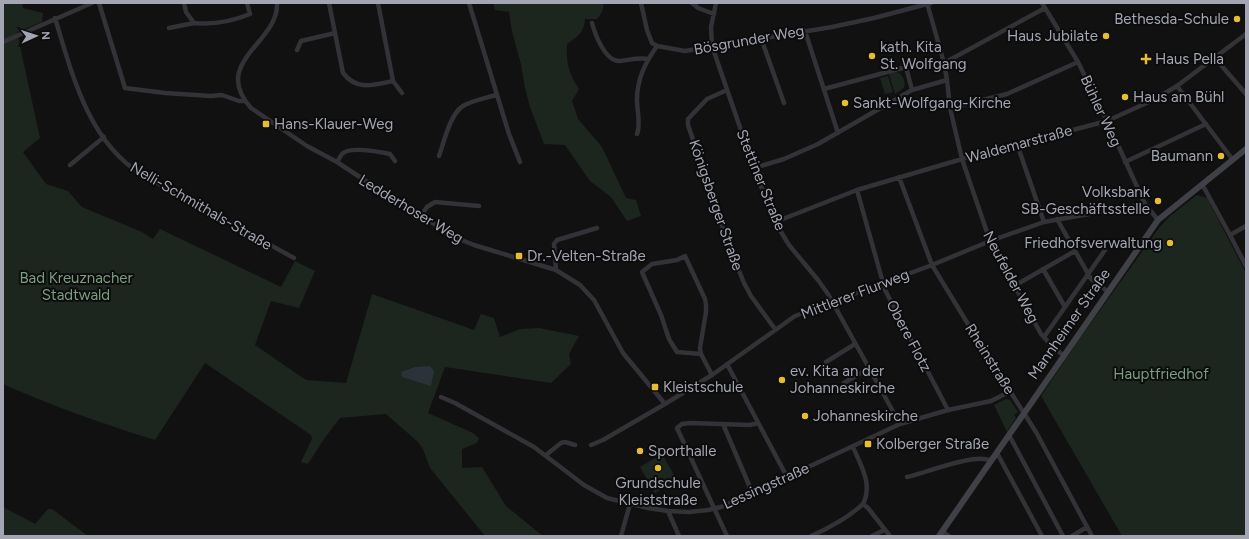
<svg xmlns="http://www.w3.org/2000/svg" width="1249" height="539" viewBox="0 0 1249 539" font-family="Figtree,sans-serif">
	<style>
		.green { fill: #1d251f }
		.water { fill: #2b323a }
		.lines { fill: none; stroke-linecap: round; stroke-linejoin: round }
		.street { stroke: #323237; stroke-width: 4.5 }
		.secondary { stroke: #404147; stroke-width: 6 }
		.poi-dot { fill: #e7bd34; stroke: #0c0c0d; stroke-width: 1.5 }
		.labels { text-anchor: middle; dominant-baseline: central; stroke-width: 4; stroke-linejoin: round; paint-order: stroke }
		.poi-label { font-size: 15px; fill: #a3a6b2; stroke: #0c0c0d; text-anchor: start }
		.street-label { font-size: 15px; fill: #a3a6b2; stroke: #0c0c0d }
		.park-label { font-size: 15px; fill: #7b9d80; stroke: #0c0c0d }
	</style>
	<rect width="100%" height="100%" fill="#111112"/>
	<path class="green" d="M3 3H22L23 8 43 13 42 22 17 32 40 138 23 152 46 184 68 191 82 207 142 232 153 239 160 229 281 287 295 261 315 271 299 308 271 301 255 345 306 380 346 383 372 294 474 330 481 314 494 318 500 337 520 329 539 328 579 336 569 354 571 364 551 383 445 367 428 413 473 433 479 438 477 443 462 449V468L482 467 506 506 543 536H485L430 468 423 449 418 442 386 414 340 418 324 439 308 464 301 462 312 439 311 435 205 363 155 440C103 424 52 406 3 384Z
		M493 3H604L602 12 597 19H585C584 33 578 36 567 44 566 63 569 74 579 89L572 101 578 119 602 147 626 198 636 200 641 216 627 221 611 197 590 181 565 145 544 144 530 107 525 88 521 64 512 32 509 12 495 10Z
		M897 72C903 74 906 82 904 88L895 94 889 74Z
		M888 76 893 92 885 94 880 78Z
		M1197 195 1207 198 1246 273V536H1122L1041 396 1078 341 1159 228 1170 216Z
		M1006 399 1010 400 1018 412 1014 415 1016 418 1007 432 994 405Z
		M662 454 677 480 655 493 640 467Z
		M3 507 35 524 48 509H52L88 536H3Z"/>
	<path class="water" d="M430 366 434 371 431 386 402 377 401 372 415 367Z"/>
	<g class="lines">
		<path class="street" d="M99 3 125 88 165 93 211 96 222 95 239 101H245
			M184 3 186 12 194 23C213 25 233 21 250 14L247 3
			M277 3C279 43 210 62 251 108L307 146 337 162 390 197 459 239 474 245 556 270 580 285 594 300 623 353 665 404
			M329 3 343 73C357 91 373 85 393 81
			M378 3 393 81 402 93
			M469 3 509 134 520 162
			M641 3 647 30 652 43 657 46 685 51 832 27 874 18 931 3
			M692 3 698 8 714 14
			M716 3 711 27 712 46 754 168 775 222 789 245 818 280 828 294 900 424
			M927 3 944 63 947 80 950 108 962 159 990 241 1041 334 1053 347 1063 355
			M1042 3 1078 62 1107 121 1145 204 1158 220
			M55 18C72 74 88 141 141 174L294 258
			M592 23C595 34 605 62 620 61 629 60 639 57 648 59
			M169 28 194 23
			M805 31 838 133
			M761 38 784 103
			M3 42 92 3
			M297 50 301 41 335 33
			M1214 57 1246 94
			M944 63 1045 8
			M1177 86 1233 160
			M824 89 906 67 912 90
			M727 90 707 99 688 119V125L729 246 744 283 751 296 775 329
			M950 108 1007 94 1078 62
			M637 134C641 124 637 111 637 100 637 79 645 63 657 46
			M1017 144 1044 222
			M439 156C444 142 450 114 463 106 473 100 486 98 496 95
			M337 162C339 160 340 156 342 154 349 146 380 152 390 154L395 161
			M1125 162 1206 124
			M70 165 104 137
			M754 168 784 159 818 144 912 90 947 80
			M899 177 932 265 985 352 1036 432 1092 536
			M1202 184 1230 235 1246 266
			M857 190 885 290 948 410
			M421 216 427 207 435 202 479 206
			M1057 219 1091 279 1107 291
			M775 222 857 190 962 159 1107 121 1153 100 1177 86 1246 34
			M1230 235 1246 226
			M1043 269 1065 307
			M556 270 554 244 557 240 597 228
			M1014 286 1075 251
			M1044 337 1105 250
			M701 354 677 352 669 339 661 315 642 272 652 264 677 260 685 256 705 299 706 305V312L700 348 701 354 712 375
			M826 362 855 344
			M727 364 787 477
			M844 383 869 368
			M441 397 455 403 534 447 584 485 607 498 648 508 668 511 689 512 708 510 721 507 787 477 900 424 948 410 991 401 1011 391
			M723 424 752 492
			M1009 435 1063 536
			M591 445 603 440 665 404 712 375 795 316 932 265 990 241 1044 222 1145 204
			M853 447C861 466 873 484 863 504L868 508 890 536
			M997 453 1042 536
			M546 455 561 443 565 442 575 445
			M907 477C925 473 977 452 991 461
			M668 511 679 536
			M942 531 949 536
			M621 536 630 504
			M727 536 677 428 682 424 690 423 750 425 758 423
			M811 536C829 528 848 518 863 504
			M872 536 884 530
			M1072 536 1087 527"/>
		<path class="secondary" d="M939 536 1158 220 1246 149"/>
	</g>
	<g class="poi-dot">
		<circle cx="1237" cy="19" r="4"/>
		<circle cx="1106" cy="36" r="4"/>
		<circle cx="872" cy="56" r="4"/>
		<path d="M1144 53h4v4h4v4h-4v4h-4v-4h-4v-4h4z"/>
		<circle cx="1125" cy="97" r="4"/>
		<circle cx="845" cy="103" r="4"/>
		<rect x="262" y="120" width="8" height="8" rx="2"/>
		<circle cx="1221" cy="156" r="4"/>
		<circle cx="1158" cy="201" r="4"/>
		<circle cx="1170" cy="243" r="4"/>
		<rect x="515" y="252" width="8" height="8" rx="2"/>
		<circle cx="782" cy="380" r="4"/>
		<rect x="651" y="383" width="8" height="8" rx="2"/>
		<circle cx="805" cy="416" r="4"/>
		<rect x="864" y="440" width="8" height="8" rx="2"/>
		<circle cx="640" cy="451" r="4"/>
		<circle cx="658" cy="468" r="4"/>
	</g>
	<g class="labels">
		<g class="poi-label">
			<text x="1229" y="19" text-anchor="end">Bethesda-Schule</text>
			<text x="1098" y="36" text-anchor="end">Haus Jubilate</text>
			<text x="880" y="47">kath. Kita<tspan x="880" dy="17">St. Wolfgang</tspan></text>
			<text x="1155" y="59">Haus Pella</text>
			<text x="1133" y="97">Haus am Bühl</text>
			<text x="853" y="103">Sankt-Wolfgang-Kirche</text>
			<text x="274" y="124">Hans-Klauer-Weg</text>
			<text x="1213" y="156" text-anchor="end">Baumann</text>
			<text x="1150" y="192" text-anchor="end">Volksbank<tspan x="1150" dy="17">SB-Geschäftsstelle</tspan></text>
			<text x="1162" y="243" text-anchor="end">Friedhofsverwaltung</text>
			<text x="527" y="256">Dr.-Velten-Straße</text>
			<text x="790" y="371">ev. Kita an der<tspan x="790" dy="17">Johanneskirche</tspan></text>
			<text x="663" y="387">Kleistschule</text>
			<text x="813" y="416">Johanneskirche</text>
			<text x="876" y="444">Kolberger Straße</text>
			<text x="648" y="451">Sporthalle</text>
			<text x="658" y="483" text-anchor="middle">Grundschule<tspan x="658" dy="17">Kleiststraße</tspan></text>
		</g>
		<g class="street-label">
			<text transform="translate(749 40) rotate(-10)">Bösgrunder Weg</text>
			<text transform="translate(1101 111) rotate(65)">Bühler Weg</text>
			<text transform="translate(1019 144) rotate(-15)">Waldemarstraße</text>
			<text transform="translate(761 180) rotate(68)">Stettiner Straße</text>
			<text transform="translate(716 205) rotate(71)">Königsberger Straße</text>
			<text transform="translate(201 206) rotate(30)">Nelli-Schmithals-Straße</text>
			<text transform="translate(411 209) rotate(31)">Ledderhoser Weg</text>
			<text transform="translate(1011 277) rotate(62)">Neufelder Weg</text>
			<text transform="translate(855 294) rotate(-21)">Mittlerer Flurweg</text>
			<text transform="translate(1069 324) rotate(-55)">Mannheimer Straße</text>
			<text transform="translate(909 336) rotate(62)">Obere Flotz</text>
			<text transform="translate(990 359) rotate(58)">Rheinstraße</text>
			<text transform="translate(766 486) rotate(-24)">Lessingstraße</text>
		</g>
		<g class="park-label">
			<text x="76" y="278">Bad Kreuznacher<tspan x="76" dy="17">Stadtwald</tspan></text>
			<text x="1161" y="374">Hauptfriedhof</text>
		</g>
	</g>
	<rect width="1249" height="539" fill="none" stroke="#a3a6b2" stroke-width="8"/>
	<g transform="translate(36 36) rotate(87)" stroke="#0c0c0d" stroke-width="3" paint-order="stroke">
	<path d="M0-3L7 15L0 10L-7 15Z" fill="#a3a6b2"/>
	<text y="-6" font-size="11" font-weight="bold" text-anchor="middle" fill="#a3a6b2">N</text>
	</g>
</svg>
